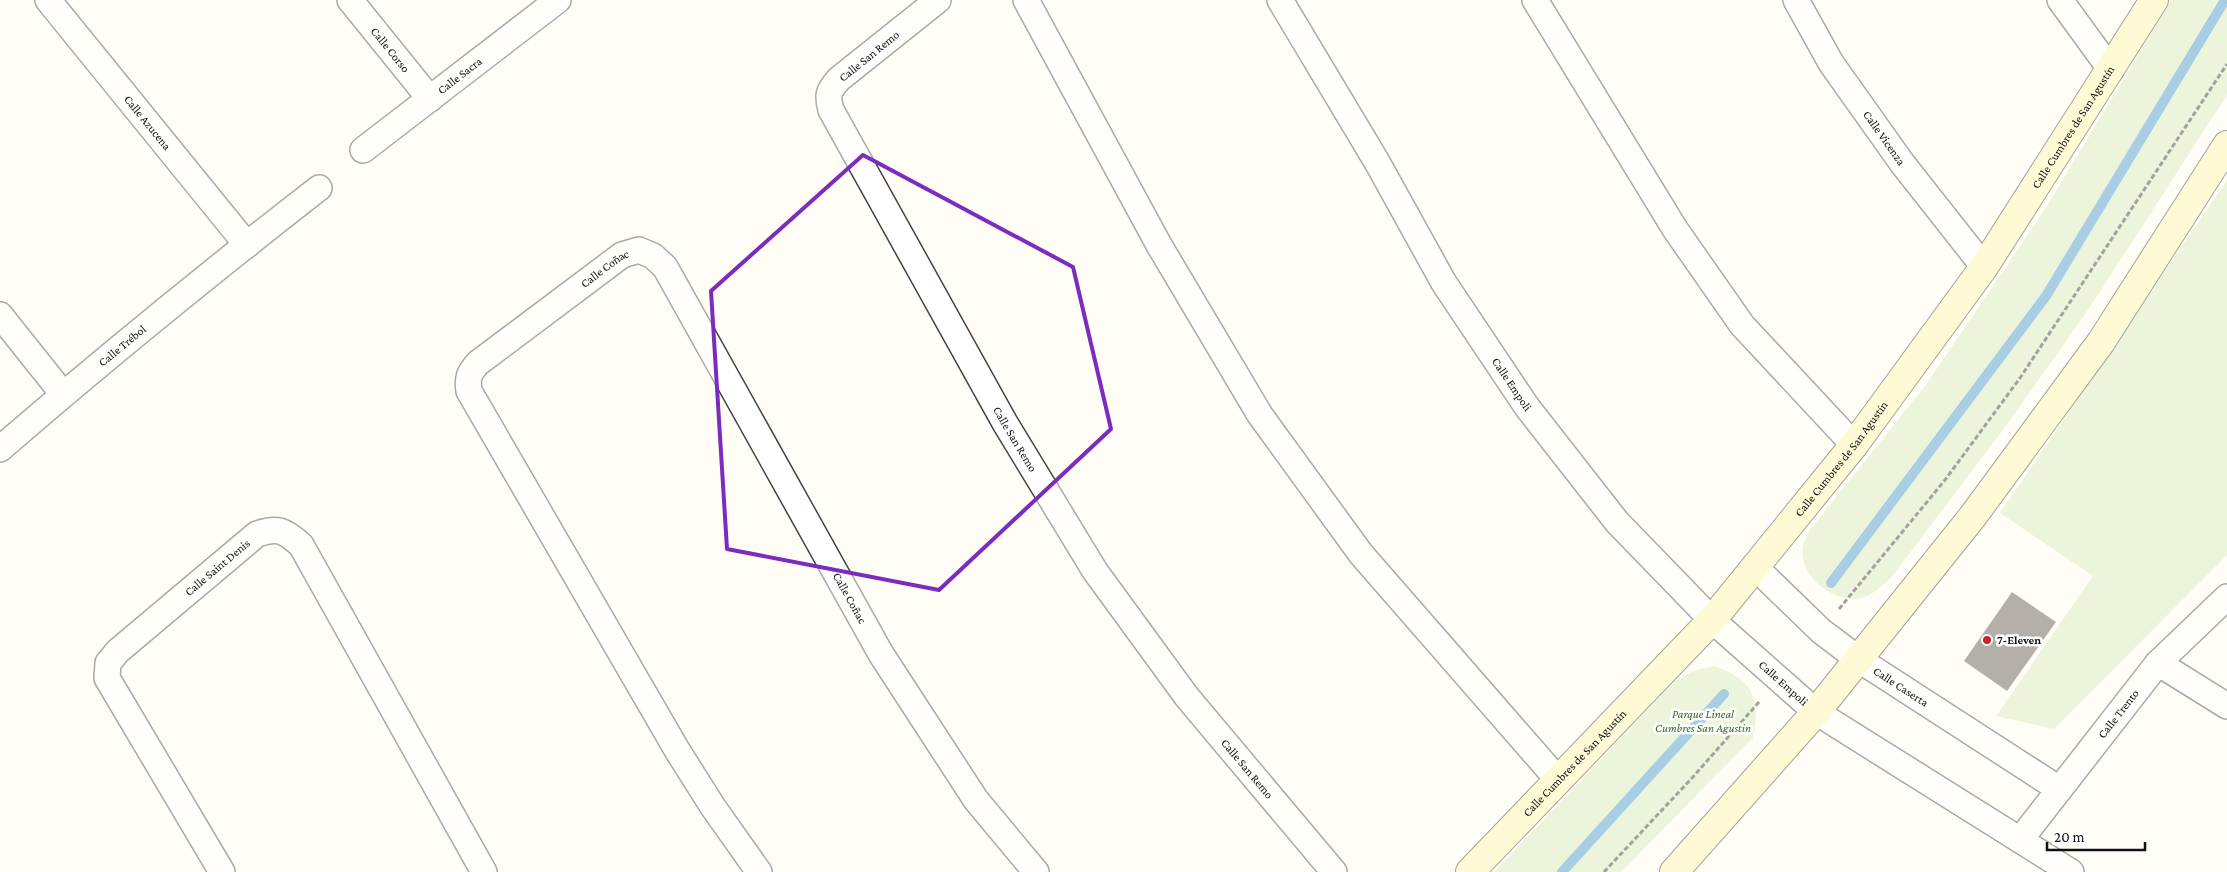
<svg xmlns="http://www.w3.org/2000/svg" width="2227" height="872" viewBox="0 0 2227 872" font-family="'Crimson Pro',serif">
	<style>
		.green { fill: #d5ebbd }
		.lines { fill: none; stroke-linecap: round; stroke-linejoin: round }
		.stream { stroke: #3f96cf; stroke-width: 10 }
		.building { fill: #5a524d }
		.street-casing { stroke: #444; stroke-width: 28 }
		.secondary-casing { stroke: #333; stroke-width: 30 }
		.path { stroke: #333; stroke-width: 3; stroke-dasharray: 5 2.5; stroke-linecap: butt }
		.street { stroke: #fff; stroke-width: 25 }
		.secondary { stroke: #fff6b0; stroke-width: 28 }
		.marked { fill: none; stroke: #7b2cbf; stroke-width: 4; stroke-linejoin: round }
		.poi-dot { fill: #c4262e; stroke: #fff; stroke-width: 2 }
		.labels { text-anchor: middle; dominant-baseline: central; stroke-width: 5; stroke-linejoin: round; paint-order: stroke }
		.street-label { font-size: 12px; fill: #111; stroke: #fff }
		.poi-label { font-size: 12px; font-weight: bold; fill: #111; stroke: #fff; text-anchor: start }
		.park-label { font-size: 12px; font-style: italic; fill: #2f6b1f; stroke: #fff }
	</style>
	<rect width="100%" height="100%" fill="#fffdf5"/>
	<path class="green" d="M2171 0H2227V95L2090 307 2006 426 1890 579C1879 588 1868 600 1853 599 1827 598 1798 573 1803 546 1804 541 1808 536 1809 531L1925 386 2044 211Z
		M2227 180V555L2054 729 1996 716 2093 576 2000 513Z
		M1715 666C1754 681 1760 698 1753 738L1621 872H1494L1674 682 1693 671Z"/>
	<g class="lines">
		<path class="stream" d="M1831 583 2046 296 2225 0
			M1562 872 1724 694"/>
	</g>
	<path class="building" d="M2012 592 2056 622 2007 691 1964 661Z"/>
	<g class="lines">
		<g class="street-casing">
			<g id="street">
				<path id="s1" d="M48 0 247 245"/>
				<path id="s2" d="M350 0 430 99"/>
				<path id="s3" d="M938 0 839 79C828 91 827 95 831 110L1005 423 1095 571 1187 697 1334 872"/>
				<path d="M1026 0 1159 245 1260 415 1361 554 1559 781"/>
				<path id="s4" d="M1280 0 1377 162 1444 283 1527 407 1617 522 1712 620 1816 712 2071 872"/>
				<path d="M1535 0 1675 229 1742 325 1854 445"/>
				<path id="s5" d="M1796 0 1831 63 1902 163 1984 267"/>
				<path d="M2060 0 2111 70"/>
				<path id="s6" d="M363 150 558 0"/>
				<path d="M0 315 63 394"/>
				<path id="s7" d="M0 449C104 359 211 272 319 188"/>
				<path id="s8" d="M1756 568 1821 631 1858 659 2059 789"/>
				<path d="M2158 663 2227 706"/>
				<path id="s9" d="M2020 840 2158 663 2227 597"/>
				<path id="s10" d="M222 872 107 678 108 663 118 651 257 534C278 527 284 530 301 545L484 872"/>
				<path id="s11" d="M759 872 713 807 677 750 469 391C467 378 469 373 478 363L622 255 639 250 653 256 665 267 881 654 976 800 1036 872"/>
			</g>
		</g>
		<g class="secondary-casing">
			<g id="secondary">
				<path id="s12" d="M1470 872 1712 620 1854 445 1984 267 2154 0"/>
				<path d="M1674 872 1816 712 1973 516 2101 342 2227 145"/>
			</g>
		</g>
		<path class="path" d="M1839 609 1945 480 2020 378 2227 64
			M1604 872 1692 778 1760 701"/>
		<use href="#street" class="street"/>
		<use href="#secondary" class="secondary"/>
	</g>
	<path d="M0 0H2227V872H0ZM863 155 1073 267 1111 429 939 590 727 549 711 291Z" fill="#fffdf5" fill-opacity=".55" fill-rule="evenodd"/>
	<path class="marked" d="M863 155 1073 267 1111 429 939 590 727 549 711 291Z"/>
	<circle class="poi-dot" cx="1987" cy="640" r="5"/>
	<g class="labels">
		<g class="street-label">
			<text stroke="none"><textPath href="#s2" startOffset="64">Calle Corso</textPath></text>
			<text transform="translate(869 56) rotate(-39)">Calle San Remo</text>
			<text stroke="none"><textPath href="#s6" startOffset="122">Calle Sacra</textPath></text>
			<text stroke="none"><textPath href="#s1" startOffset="158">Calle Azucena</textPath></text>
			<text stroke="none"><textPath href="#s12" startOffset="961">Calle Cumbres de San Agustín</textPath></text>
			<text stroke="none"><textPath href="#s5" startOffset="164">Calle Vicenza</textPath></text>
			<text stroke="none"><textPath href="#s11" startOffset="751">Calle Coñac</textPath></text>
			<text stroke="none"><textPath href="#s7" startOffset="160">Calle Trébol</textPath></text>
			<text stroke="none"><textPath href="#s4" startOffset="449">Calle Empoli</textPath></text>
			<text stroke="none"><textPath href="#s3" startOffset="538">Calle San Remo</textPath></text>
			<text stroke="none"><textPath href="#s12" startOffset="556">Calle Cumbres de San Agustín</textPath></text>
			<text stroke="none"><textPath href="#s10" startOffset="386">Calle Saint Denis</textPath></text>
			<text stroke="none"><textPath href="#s11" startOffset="1201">Calle Coñac</textPath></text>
			<text stroke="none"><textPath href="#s4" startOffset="854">Calle Empoli</textPath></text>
			<text stroke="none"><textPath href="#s8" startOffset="188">Calle Caserta</textPath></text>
			<text stroke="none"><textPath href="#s9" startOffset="160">Calle Trento</textPath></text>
			<text stroke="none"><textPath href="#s12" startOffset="151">Calle Cumbres de San Agustín</textPath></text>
			<text stroke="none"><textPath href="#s3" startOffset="942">Calle San Remo</textPath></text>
		</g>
		<g class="poi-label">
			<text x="1997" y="640">7-Eleven</text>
		</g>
		<g class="park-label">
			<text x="1703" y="714">Parque Lineal<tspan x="1703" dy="14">Cumbres San Agustin</tspan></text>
		</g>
	</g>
	<path d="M2047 842v8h98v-8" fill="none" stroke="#111111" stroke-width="2.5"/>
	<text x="2054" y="842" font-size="15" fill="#111111" stroke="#ffffff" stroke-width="4" paint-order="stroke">20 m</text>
</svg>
